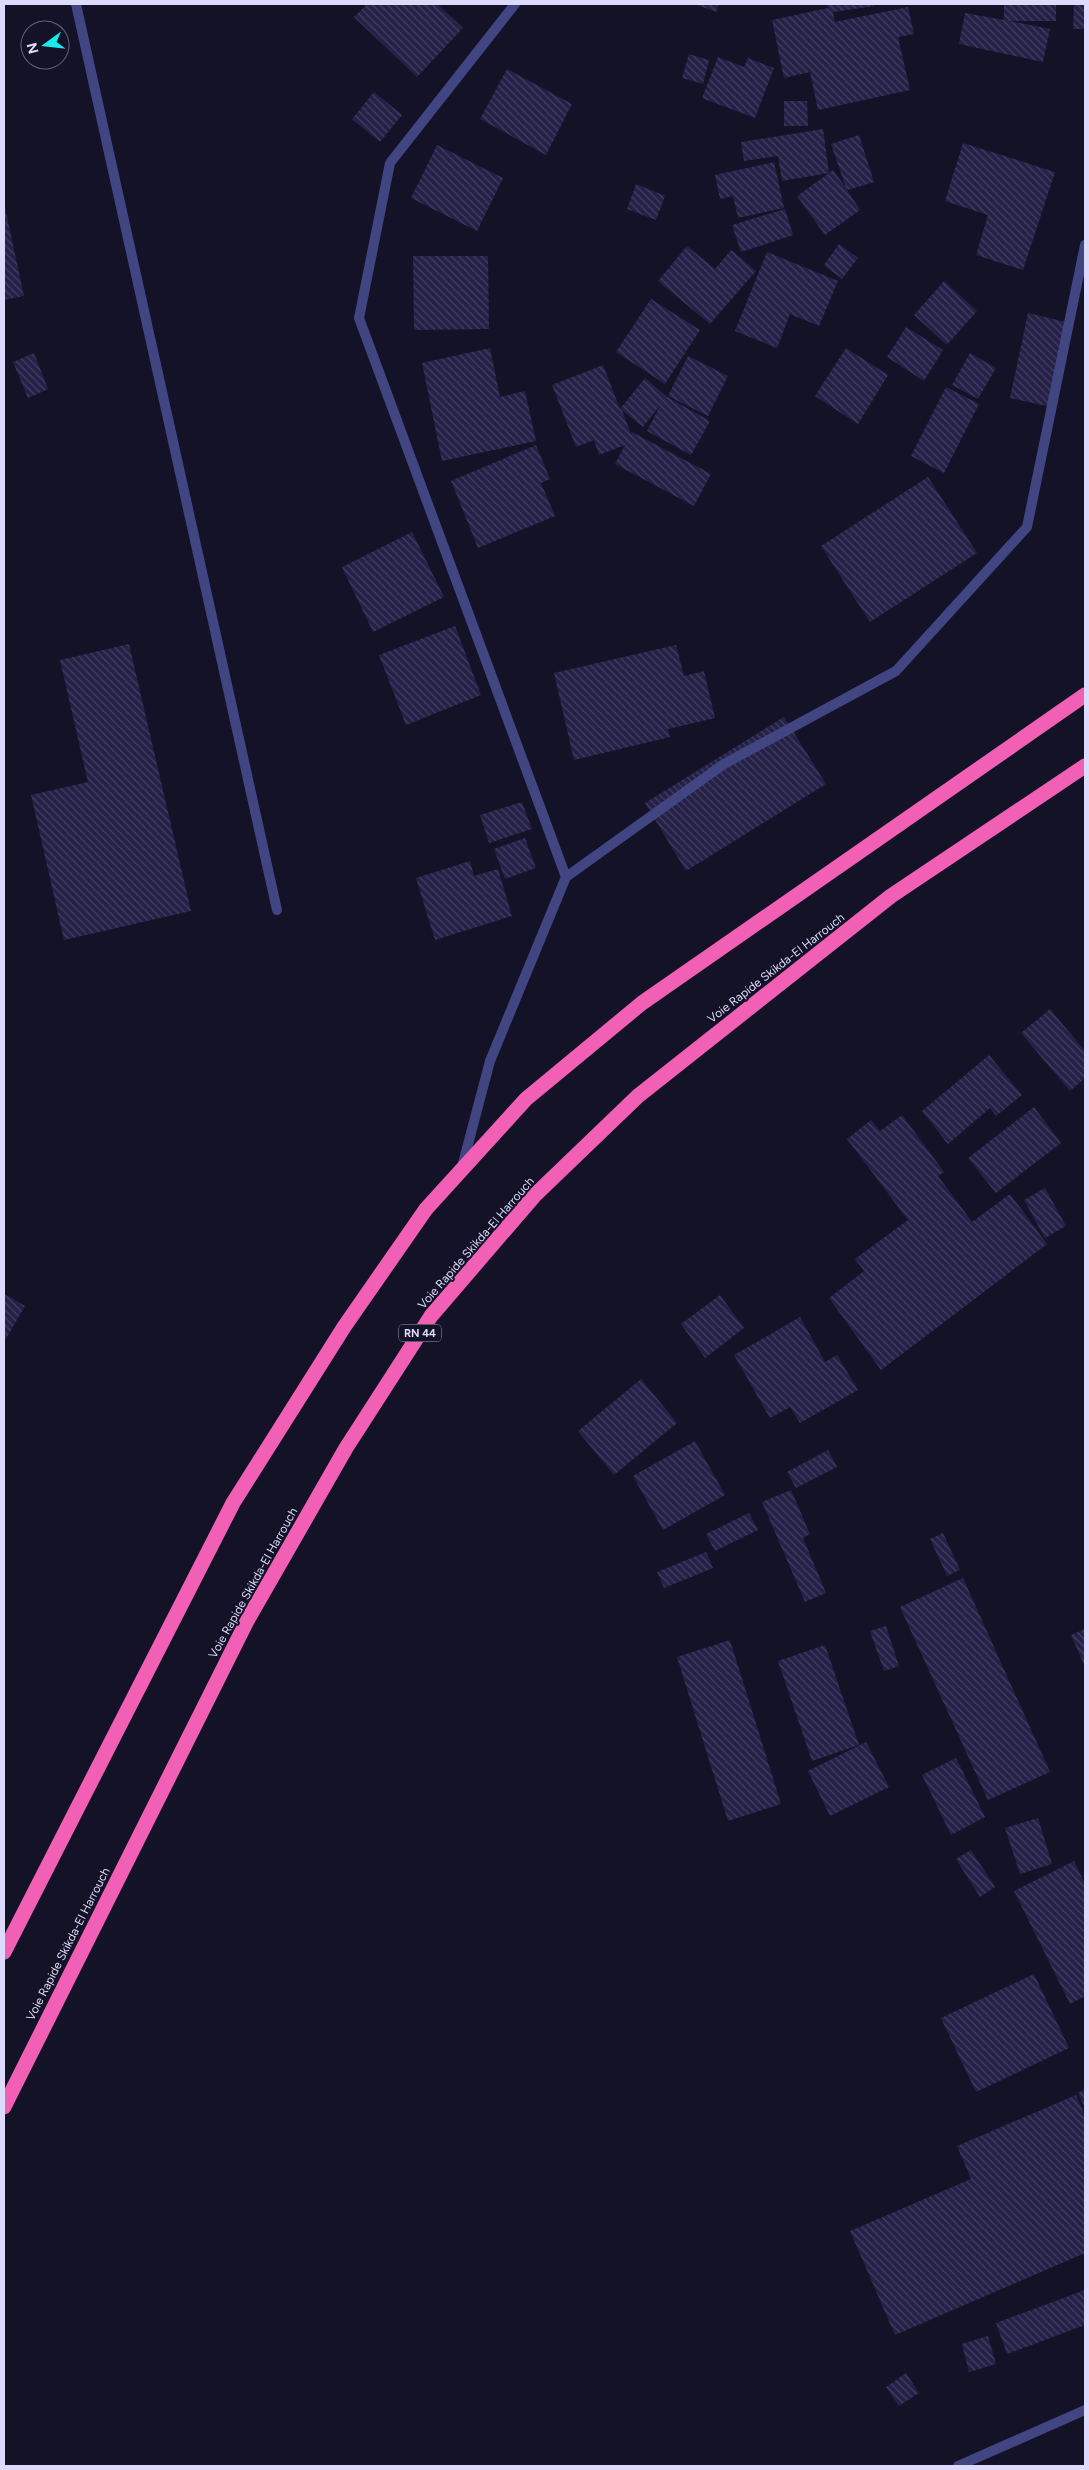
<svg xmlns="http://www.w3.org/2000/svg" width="1089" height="2470" viewBox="0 0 1089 2470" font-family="Figtree,sans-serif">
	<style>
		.building { fill: url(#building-back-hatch) }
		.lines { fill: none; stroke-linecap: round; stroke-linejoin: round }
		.lane { stroke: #414582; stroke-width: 10 }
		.street { stroke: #414582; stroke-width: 10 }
		.highway { stroke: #f260b5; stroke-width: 15 }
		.labels { text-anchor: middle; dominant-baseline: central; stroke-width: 4; stroke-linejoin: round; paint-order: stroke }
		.shield { fill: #141227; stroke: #a09fbc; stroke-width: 1 }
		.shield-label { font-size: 11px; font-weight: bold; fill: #dcdbfc }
		.street-label { font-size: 12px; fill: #dcdbfc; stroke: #141227 }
	</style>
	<defs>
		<pattern id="building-back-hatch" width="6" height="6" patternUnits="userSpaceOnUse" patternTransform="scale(1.25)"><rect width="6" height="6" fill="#242047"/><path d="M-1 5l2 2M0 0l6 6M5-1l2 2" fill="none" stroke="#434062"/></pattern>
	</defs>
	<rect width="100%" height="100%" fill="#141227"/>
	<path class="building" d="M367 4H437L463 28 417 77 354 17Z
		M695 4H719L716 12Z
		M827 4H874V6L833 12 835 22 908 7 914 34 898 37 910 90 818 110 810 72 784 78 772 20 828 8Z
		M1004 4H1056V21H1009L1050 29 1043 62 959 44 965 13 1004 20Z
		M1074 4H1085V29H1073Z
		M689 54 709 60 703 84 682 78Z
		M718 57 744 67 748 58 774 68 755 118 702 98Z
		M507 69 572 104 546 155 480 119Z
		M374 92 402 115 380 142 352 119Z
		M784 101H807L808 126H784Z
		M823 129 829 173 833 170 846 188 831 144 859 135 874 182 847 190 860 210 825 235 797 196 829 173 782 181 778 156 744 161 741 142Z
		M963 143 1055 172 1023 270 976 255 988 215 945 201Z
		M437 145 503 178 477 231 411 198Z
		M774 162 784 208 738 218 733 196 720 199 715 175Z
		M636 184 665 196 656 220 627 209Z
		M4 203 24 296 4 300Z
		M785 209 793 235 741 252 732 225Z
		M839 244 858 258 842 279 824 265Z
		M687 246 715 269 731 250 756 271 710 324 658 281Z
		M767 252 838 281 819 326 790 314 777 348 735 331Z
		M413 256H488L489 329 414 330Z
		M944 281 977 311 947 345 914 315Z
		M651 299 700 330 665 384 616 352Z
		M1028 313 1070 323 1051 407 1010 398Z
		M906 327 943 350 924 381 887 357Z
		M490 348 500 397 525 391 536 441 442 461 422 363Z
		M846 348 888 375 858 424 815 396Z
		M34 353 48 389 28 398 13 362Z
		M970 353 996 368 978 399 952 385Z
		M688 356 728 376 708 416 668 396Z
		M603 365 620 409 645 378 667 397 710 421 691 455 647 431 661 404 643 427 622 410 631 434 632 432 711 474 694 506 615 464 625 445 599 455 594 440 576 447 552 385Z
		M946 387 979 404 944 473 911 456Z
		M536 445 550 479 541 483 555 516 478 548 451 481Z
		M928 477 977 553 870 622 821 546Z
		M412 532 444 597 373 632 342 567Z
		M455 626 481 695 406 725 379 655Z
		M129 644 191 911 64 940 31 795 88 782 60 660Z
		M676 645 684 676 704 671 715 718 668 729 670 737 574 760 554 673Z
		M784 717 826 784 686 871 645 803Z
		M522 802 532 829 489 843 480 815Z
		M525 838 536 868 505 879 494 849Z
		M470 861 474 876 498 869 512 916 435 940 416 878Z
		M1050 1009 1085 1051V1078L1070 1091 1021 1033Z
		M989 1055 1022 1095 996 1116 990 1108 948 1144 922 1111Z
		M1034 1107 1061 1143 996 1193 968 1158Z
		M902 1115 944 1172 938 1176 972 1222 1010 1194 1047 1244 881 1370 829 1298 864 1271 855 1259 908 1220 847 1139 871 1120 880 1131Z
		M1045 1188 1066 1226 1045 1238 1024 1200Z
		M4 1294 25 1306 4 1342Z
		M720 1295 744 1328 705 1358 681 1324Z
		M800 1317 825 1362 837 1355 858 1390 800 1423 790 1407 770 1418 734 1355Z
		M641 1379 677 1423 614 1475 578 1431Z
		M695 1441 725 1495 663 1530 633 1476Z
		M828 1450 837 1467 796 1488 787 1472Z
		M791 1490 810 1534 803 1538 826 1593 805 1602 762 1502Z
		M749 1513 758 1530 715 1551 706 1534Z
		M943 1533 960 1570 947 1576 930 1539Z
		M706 1552 713 1568 664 1588 657 1572Z
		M963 1578 1050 1772 988 1800 900 1607Z
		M886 1626 899 1666 884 1671 870 1631Z
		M1085 1629V1667L1071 1635Z
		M730 1640 781 1804 728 1821 677 1657Z
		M825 1645 859 1745 812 1761 778 1661Z
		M866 1742 889 1787 830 1816 808 1771Z
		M956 1758 985 1817 951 1835 922 1775Z
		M1038 1818 1052 1864 1020 1874 1005 1828Z
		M971 1850 995 1887 980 1897 956 1859Z
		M1074 1861 1085 1884V1996L1070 2004 1014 1891Z
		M1034 1974 1069 2048 976 2092 941 2018Z
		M1085 2089V2108L1078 2093Z
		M1076 2095 1085 2116V2253L895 2335 850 2231 971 2179 957 2146Z
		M1085 2290V2325L1007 2354 996 2323Z
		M988 2336 996 2364 969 2372 962 2344Z
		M906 2373 919 2393 899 2406 886 2387Z"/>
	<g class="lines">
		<path class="lane" d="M76 4 277 910
			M958 2466 1085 2410"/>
		<path class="street" d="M515 4 390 163 359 318 566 877
			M462 1167 490 1061 566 877 724 764 896 671 1027 527 1085 245"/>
		<path class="highway" d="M4 1952 233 1503 344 1327 426 1209 526 1099 642 1003 1085 695
			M4 2107 247 1621 346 1448 431 1316 535 1195 638 1096 891 896 1085 766"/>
	</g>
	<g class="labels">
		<rect class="shield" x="399" y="1324.5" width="42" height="17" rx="4"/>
		<g class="shield-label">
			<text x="420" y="1333">RN 44</text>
		</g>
		<g class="street-label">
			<text transform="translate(776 968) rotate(-38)">Voie Rapide Skikda-El Harrouch</text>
			<text transform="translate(476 1243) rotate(-49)">Voie Rapide Skikda-El Harrouch</text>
			<text transform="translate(253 1583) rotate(-61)">Voie Rapide Skikda-El Harrouch</text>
			<text transform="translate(68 1944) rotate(-63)">Voie Rapide Skikda-El Harrouch</text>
		</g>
	</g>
	<rect width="1089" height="2470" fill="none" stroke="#dcdbfc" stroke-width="10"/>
	<g transform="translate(45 45) rotate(255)"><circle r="24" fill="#141227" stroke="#64627c"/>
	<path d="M0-4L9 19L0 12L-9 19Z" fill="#17ecec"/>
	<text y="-8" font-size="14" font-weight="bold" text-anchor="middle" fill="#dcdbfc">N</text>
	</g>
</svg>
